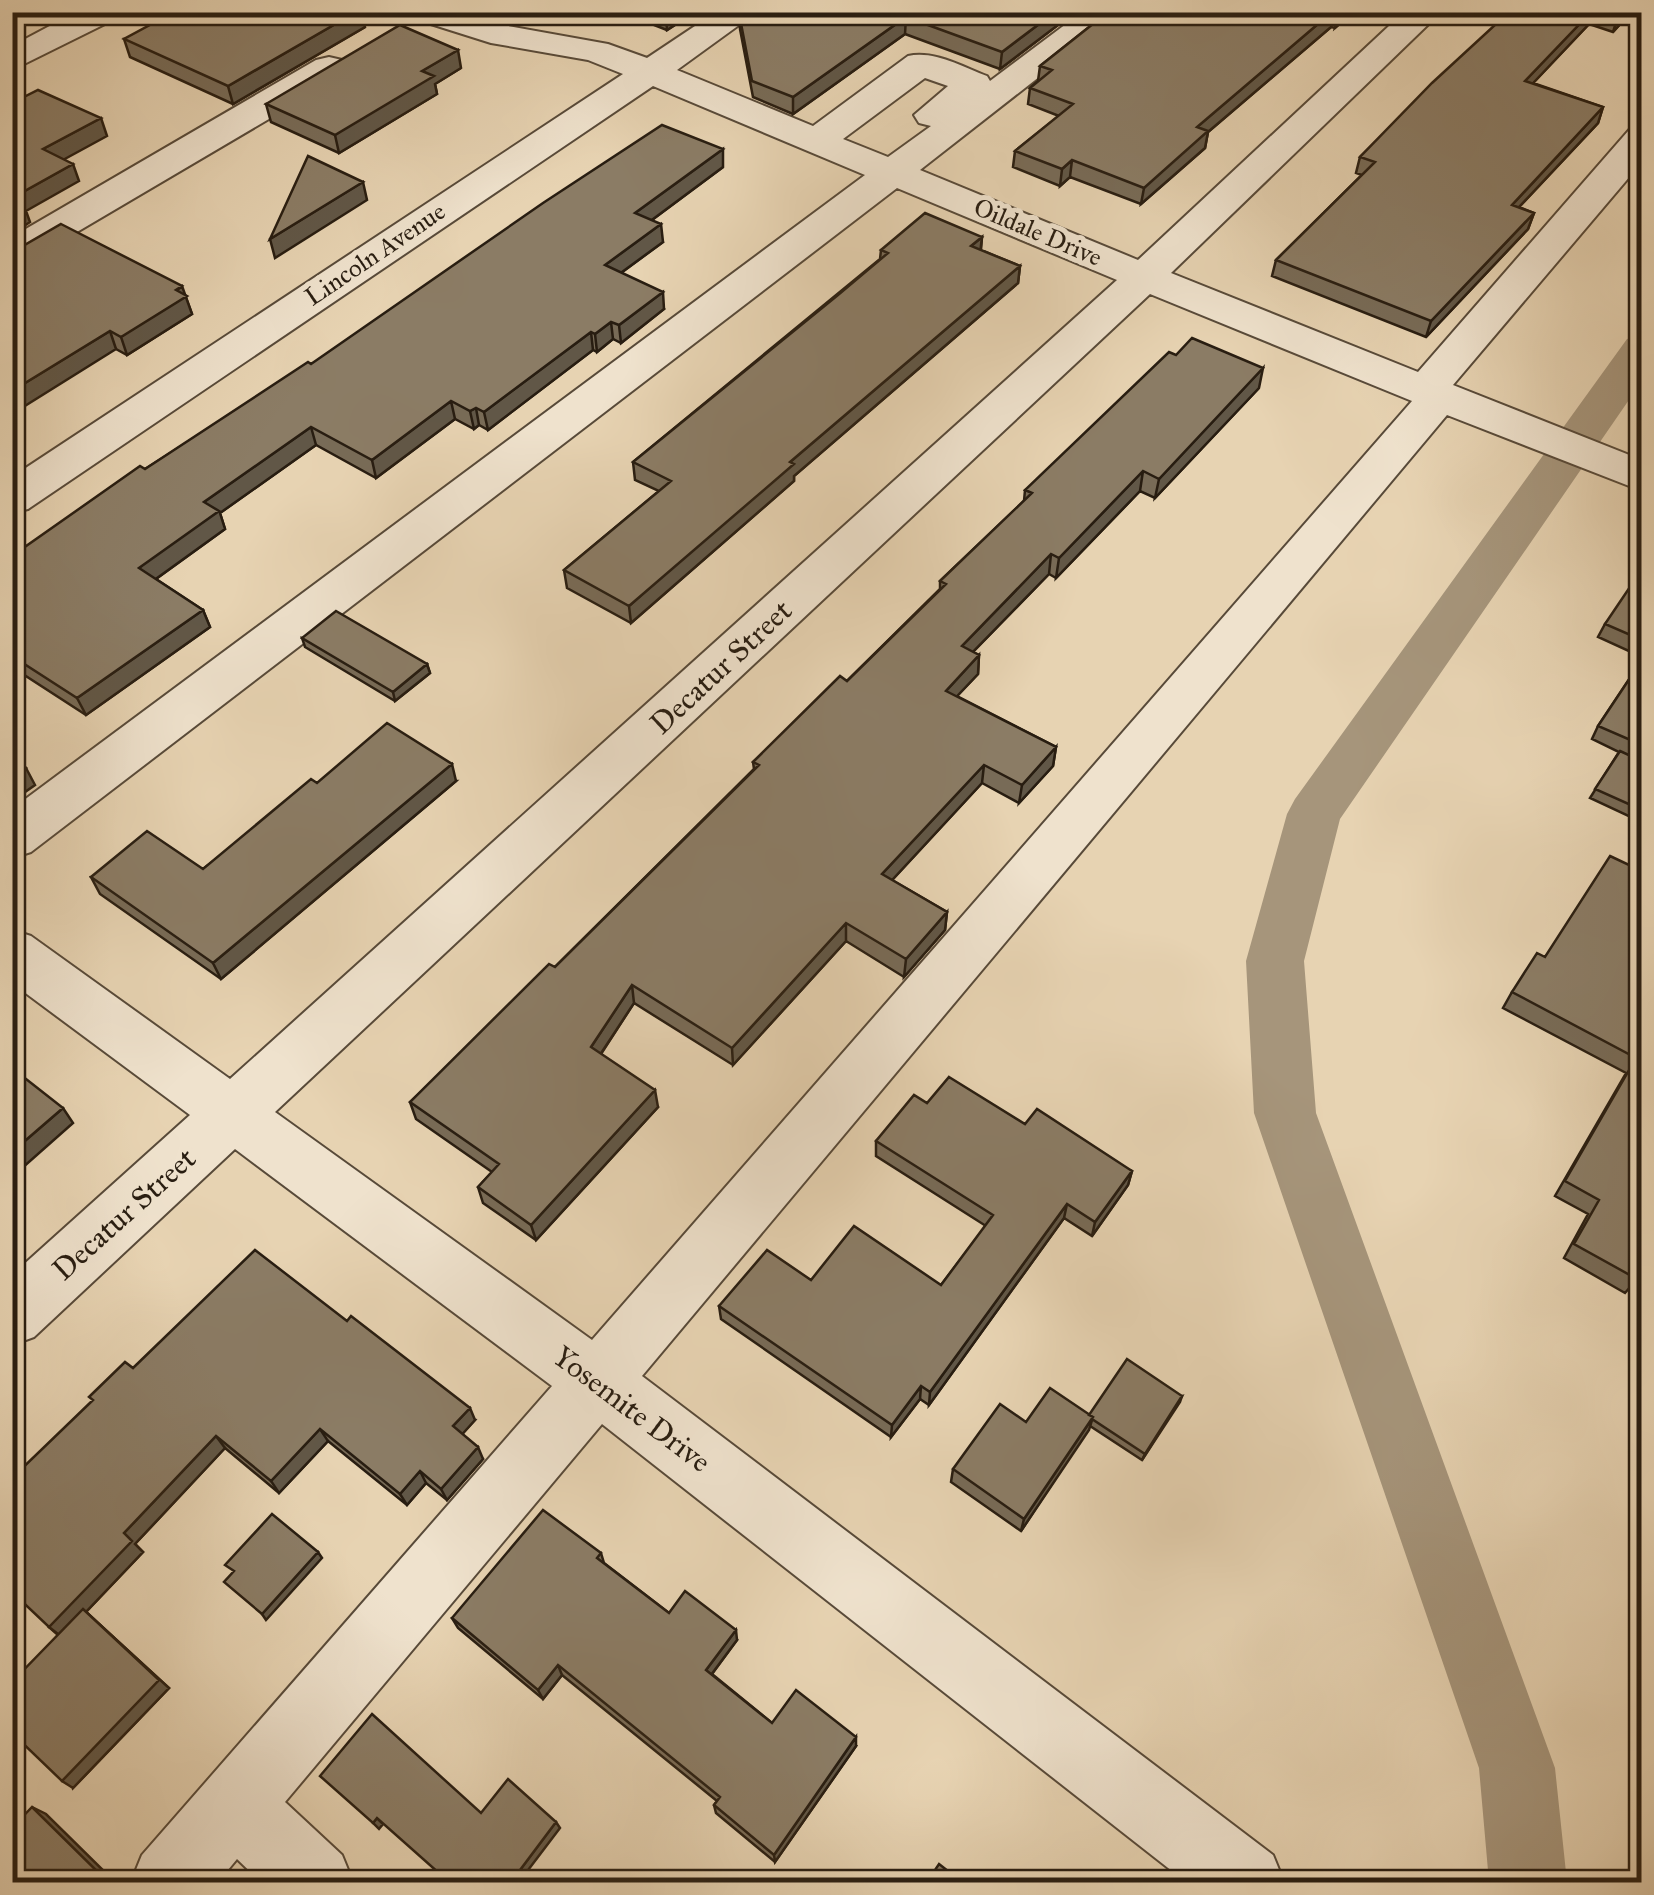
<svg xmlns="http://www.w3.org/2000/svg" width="1654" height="1895" viewBox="0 0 1654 1895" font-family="'IM FELL Great Primer',serif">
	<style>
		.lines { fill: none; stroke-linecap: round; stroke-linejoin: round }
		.canal { fill: #a6957b; fill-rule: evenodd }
		.minor-casing { stroke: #584a39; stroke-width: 4 }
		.minor { fill: #efe2cd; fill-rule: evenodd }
		.wall { fill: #786b57; stroke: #281d11; stroke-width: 2.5 }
		.shaded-wall { fill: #615747; stroke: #281d11; stroke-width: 2.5 }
		.building { fill: #8b7c65; stroke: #281d11; stroke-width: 2.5 }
		.labels { text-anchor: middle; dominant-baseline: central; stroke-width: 10; stroke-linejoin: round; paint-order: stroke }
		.far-street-label { font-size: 25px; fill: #281d11; stroke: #efe2cd }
		.street-label { font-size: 30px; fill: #281d11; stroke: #efe2cd }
	</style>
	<rect width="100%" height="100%" fill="#e7d3b2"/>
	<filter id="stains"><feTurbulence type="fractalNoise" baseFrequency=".002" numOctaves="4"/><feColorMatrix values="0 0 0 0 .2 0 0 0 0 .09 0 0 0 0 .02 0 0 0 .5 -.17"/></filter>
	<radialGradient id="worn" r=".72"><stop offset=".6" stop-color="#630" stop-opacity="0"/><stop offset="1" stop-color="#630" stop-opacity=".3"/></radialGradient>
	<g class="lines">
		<path class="canal" d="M1642 335V381L1340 819 1304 961 1316 1113 1555 1768 1567 1882H1489L1479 1768 1254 1113 1246 961 1287 814 1295 799 1627 339Z"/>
		<g class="minor-casing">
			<path id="minor" d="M76 12H120L115 19 12 70V46Z
				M410 12H463L497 24 608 44 647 58 716 12H757L677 70 813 126 908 56C934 50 963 67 987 76L990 81 1082 12H1122L920 170 1138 260 1404 12H1441L1171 273 1418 372 1629 130 1642 127V162L1453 385 1642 460V491L1447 415 642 1376 1273 1855 1284 1882H1186L602 1424 285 1802 342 1855 353 1882H261L237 1859 218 1882H131L142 1855 552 1386 235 1149 34 1337 12 1345V1275L190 1115 12 983V930L31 936 230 1079 1117 280 897 188 31 852 12 858V809L865 175 653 86 28 509 12 513V477L623 74 588 60 491 43 415 19ZM925 78 948 86 914 115 919 123 931 126 888 157 843 139ZM1150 294 1412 401 592 1340 275 1112Z
				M329 57 342 60 347 68 342 76 26 262 12 266V237L316 60Z"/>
		</g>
		<use href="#minor" class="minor"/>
	</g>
	<path class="wall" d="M621 12H695L667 30Z
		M1075 12 1000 69 905 34 793 114 753 97 740 29 739 13Z
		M1108 12H1353L1335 28 1331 27 1208 132 1205 148 1141 204 1070 177 1060 186 1013 167 1015 151 1059 116 1028 104 1030 88 1038 81 1040 66Z
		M1509 12H1631L1613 32 1589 24 1533 83 1603 107 1598 123 1519 207 1534 213 1528 229 1426 337 1272 276 1276 260 1362 175 1356 173 1360 157Z
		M365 27 233 104 130 57 124 39Z
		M461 68 435 84 437 94 339 153 271 122 266 104Z
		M723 167 652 220 663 242 621 273 664 309 621 343 613 339 597 352 593 350 488 430 479 425 474 429 455 419 376 478 316 445 220 513 225 529 156 579 203 610 210 627 86 715 12 667V556L145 469 311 364Z
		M982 237 981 250 1020 266 1018 283 794 476V481L631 623 567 588 564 570 659 491 635 480 633 462 880 259 881 250Z
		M12 249 185 295 192 314 127 355 116 349Z
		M1259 388 1155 498 1140 491 1056 578 1049 574 973 652 979 655 978 674 957 696 1056 747 1053 766 1019 803 982 783 892 880 947 912 945 930 904 977 846 941 733 1065 634 1003 601 1054 658 1107 536 1240 483 1203 478 1187 492 1172 416 1119 410 1102 555 967 754 769 753 762 847 681 940 589V581L1024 501 1025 490Z
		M1642 584V657L1598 637 1605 624Z
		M302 638 427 664 430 673 395 701 305 647Z
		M1642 660V813L1637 820 1590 798 1619 752 1592 739 1598 726Z
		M456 781 221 979 100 894 91 877 203 869 317 783Z
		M1642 871 1637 1279 1625 1293 1564 1258 1588 1214 1555 1196 1626 1073 1503 1008 1512 992 1545 957Z
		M927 1103 1025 1124 1132 1171 1128 1185 1092 1236 1064 1218 929 1405 920 1399 891 1437 721 1319 719 1306 811 1280 941 1285 986 1226 876 1156V1141Z
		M133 1368 475 1420 462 1434 483 1459 447 1500 426 1483 407 1505 328 1441 279 1493 225 1448 135 1544 143 1552 86 1612 169 1688 73 1788 58 1635 49 1627Z
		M1182 1396 1142 1460 1090 1426 1021 1531 951 1482 953 1469 1026 1422 1089 1415Z
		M601 1553 604 1563 669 1613 737 1640 712 1674 772 1723 856 1746 775 1862 716 1813 714 1805 717 1801 562 1675 543 1699 458 1628 452 1618Z"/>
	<path class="shaded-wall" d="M356 12H362L365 27 233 104 228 86Z
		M676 12H695L667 30 666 18Z
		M1055 12H1075L1000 69 1002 52Z
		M1332 12H1334L1331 27 1208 132 1205 148 1141 204 1144 188 1197 127Z
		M1339 12H1353L1335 28Z
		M1591 12H1593L1589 24 1520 97 1525 81Z
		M1622 12H1631L1613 32 1618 16Z
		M906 17 905 34 793 114V97Z
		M458 50 461 68 435 84 437 94 339 153 335 135 422 71Z
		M1603 107 1598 123 1506 221 1512 205Z
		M101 118 107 136 50 167 43 149Z
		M723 149V167L637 231 635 213Z
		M1072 160 1070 177 1060 186 1062 169Z
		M73 164 79 181 26 211 30 222 12 234V198Z
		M363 182 367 200 275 258 270 239Z
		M1534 213 1528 229 1426 337 1431 321Z
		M661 224 663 242 607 283 605 265Z
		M982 237 980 254 971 246Z
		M1020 266 1018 283 794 476V481L631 623 629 606 790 462Z
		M182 286 192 314 127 355 121 337Z
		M663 292 664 309 621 343 619 325Z
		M611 322 613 339 597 352 595 334Z
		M110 331 116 349 12 414V391Z
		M591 332 593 350 488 430 484 412Z
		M1263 368 1259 388 1155 498 1159 479Z
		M451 401 455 419 376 478 372 460Z
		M476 408 479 425 474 429 470 411Z
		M311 427 316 445 220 513 225 529 146 586 139 568 204 502Z
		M1143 471 1140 491 1056 578 1059 558Z
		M1051 554 1049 574 960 665 962 646Z
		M203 610 210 627 86 715 77 698Z
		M979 655 978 674 944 710 946 691Z
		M427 664 430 673 395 701 393 692Z
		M1056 747 1053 766 1019 803 1022 785Z
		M452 764 456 781 221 979 213 963Z
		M984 765 982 783 881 892 882 874Z
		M26 768 35 785 12 801V778Z
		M947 912 945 930 904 977 906 959Z
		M846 923V941L733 1065 732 1048Z
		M632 985 634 1003 594 1064 591 1047Z
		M655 1090 658 1107 536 1240 531 1225Z
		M63 1108 73 1123 12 1177V1152Z
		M1132 1171 1128 1185 1092 1236 1095 1222Z
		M1067 1204 1064 1218 929 1405 930 1392Z
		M921 1386 920 1399 891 1437 892 1425Z
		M1182 1396 1180 1402 1142 1460 1145 1454Z
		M470 1408 475 1420 458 1439 453 1426Z
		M1093 1417 1089 1430 1021 1531 1024 1519Z
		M320 1429 328 1441 279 1493 271 1481Z
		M216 1436 225 1448 135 1544 143 1552 86 1612 169 1688 73 1788 62 1781V1637L49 1627 124 1533Z
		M478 1447 483 1459 447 1500 441 1489Z
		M420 1471 426 1483 407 1505 400 1494Z
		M318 1552 322 1558 266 1620 262 1614Z
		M736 1630 737 1640 708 1679 706 1670Z
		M558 1665 562 1675 543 1699 538 1690Z
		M856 1737V1746L775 1862 774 1855Z
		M32 1807 46 1814 115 1882H102Z
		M377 1818 383 1824 379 1829 373 1823Z
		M556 1822 560 1828 519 1882H511Z"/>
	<path class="building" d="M174 12H356L228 86 124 39Z
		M651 12H676L666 18Z
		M1055 12 1002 52 906 17 793 97 752 81 739 13Z
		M1108 12H1332L1197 127 1208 131 1144 188 1072 160 1062 169 1015 151 1073 104 1030 88 1052 70 1040 66Z
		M1509 12H1591L1525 81 1603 107 1512 205 1534 213 1431 321 1276 260 1375 162 1360 157 1432 83Z
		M400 25 458 50 422 71 434 76 335 135 266 104Z
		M38 90 101 118 43 149 73 164 12 198V103Z
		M662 125 723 149 635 213 661 224 605 265 663 292 619 325 611 322 595 334 591 332 484 412 476 408 470 411 451 401 372 460 311 427 204 502 219 511 139 568 203 610 77 698 12 656V556L140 466 145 469 308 362 311 364 543 203Z
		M308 156 363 182 270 239Z
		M12 199 23 204 12 212Z
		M925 213 982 237 971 246 1020 266 790 462 794 464 629 606 564 570 671 481 633 462 838 295 888 253 881 250Z
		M61 224 182 286 176 290 187 296 121 337 110 331 12 391V249L21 247Z
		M1192 338 1263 368 1159 479 1143 471 1059 558 1051 554 962 646 979 655 946 691 1056 747 1022 785 984 765 882 874 947 912 906 959 846 923 732 1048 632 985 591 1047 655 1090 531 1225 478 1187 499 1164 410 1102 549 964 555 967 759 765 753 762 840 676 847 681 946 584 940 581 1032 493 1025 490 1169 352 1176 355Z
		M1634 581 1642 584V640L1605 624Z
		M336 611 427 664 393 692 302 638Z
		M1642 660V745L1598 726Z
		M387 723 452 764 213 963 91 877 147 831 203 869 311 779 317 783Z
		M1620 751 1642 761V810L1595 789Z
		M12 759 26 768 12 778Z
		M1610 856 1642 871V1271L1637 1279 1574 1244 1599 1200 1565 1181 1636 1058 1512 992 1537 953 1545 957Z
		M12 1068 63 1108 12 1152Z
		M949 1077 1025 1124 1037 1109 1132 1171 1095 1222 1067 1204 930 1392 921 1386 892 1425 719 1306 767 1250 811 1280 854 1226 941 1285 993 1215 876 1141 914 1095 927 1103Z
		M255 1250 347 1321 351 1316 470 1408 453 1426 478 1447 441 1489 420 1471 400 1494 320 1429 271 1481 216 1436 124 1533 132 1541 49 1627 12 1592V1478L93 1400 89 1397 125 1362 133 1368Z
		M1127 1359 1182 1396 1145 1454 1092 1419 1093 1417 1089 1415Z
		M1050 1388 1093 1417 1024 1519 953 1469 1000 1404 1026 1422Z
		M543 1510 601 1553 597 1558 669 1613 685 1591 736 1630 706 1670 772 1723 796 1690 856 1737 774 1855 714 1805 720 1797 558 1665 538 1690 452 1618Z
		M272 1514 318 1552 262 1614 224 1582 234 1571 225 1565Z
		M83 1609 159 1680 62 1781 12 1733V1682Z
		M372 1714 481 1813 508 1779 556 1822 511 1882H449L377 1818 373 1823 320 1776Z
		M32 1807 105 1879 102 1882H12V1828Z
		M939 1864 962 1882H927Z"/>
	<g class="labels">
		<g class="far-street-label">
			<text transform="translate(1038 232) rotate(23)">Oildale Drive</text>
			<text transform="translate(375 254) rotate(-34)">Lincoln Avenue</text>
		</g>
		<g class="street-label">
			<text transform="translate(721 667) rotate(-43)">Decatur Street</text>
			<text transform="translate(124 1214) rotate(-42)">Decatur Street</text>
			<text transform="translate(632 1409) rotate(37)">Yosemite Drive</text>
		</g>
	</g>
	<rect width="1654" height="1895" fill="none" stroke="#e7d3b2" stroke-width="50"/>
	<rect x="15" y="15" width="1624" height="1865" fill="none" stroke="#281d11" stroke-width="5"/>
	<rect x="25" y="25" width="1604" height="1845" fill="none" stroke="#281d11" stroke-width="2.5"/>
	<rect width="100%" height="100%" filter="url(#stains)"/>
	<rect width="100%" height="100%" fill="url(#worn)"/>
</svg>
